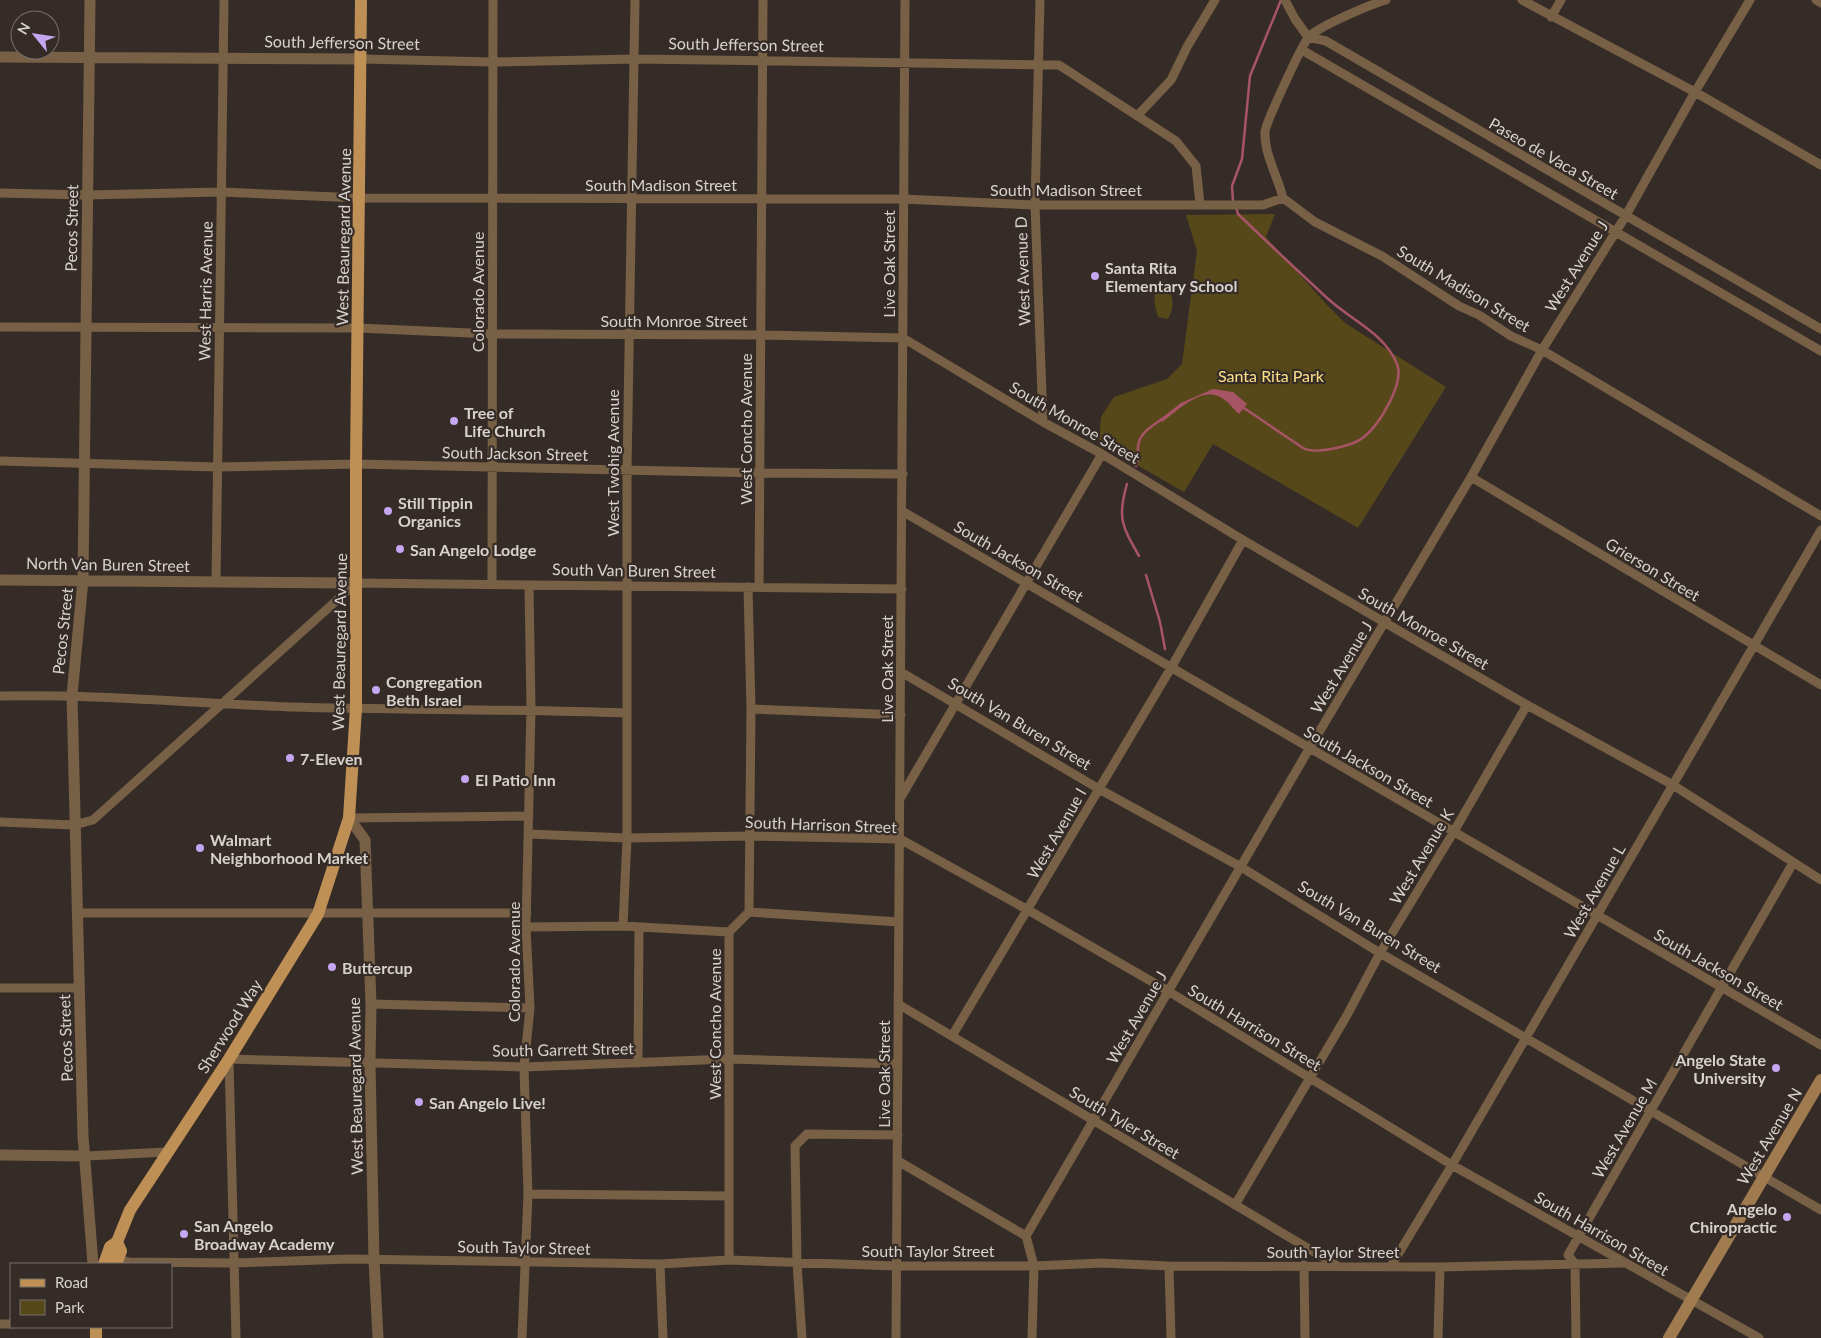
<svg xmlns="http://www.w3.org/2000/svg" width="1821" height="1338" viewBox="0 0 1821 1338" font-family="Lato,sans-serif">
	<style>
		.green { fill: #57481a }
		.water { fill: #a75467 }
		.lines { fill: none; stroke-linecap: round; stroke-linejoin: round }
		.stream { stroke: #a75467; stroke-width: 2.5 }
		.minor { stroke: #776045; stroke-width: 9 }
		.tertiary { stroke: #776045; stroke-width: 11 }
		.secondary { stroke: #a07b4f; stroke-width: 12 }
		.primary { stroke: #bf9056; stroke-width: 12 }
		.poi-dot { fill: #c5a6f0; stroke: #362c27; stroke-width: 2 }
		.labels { text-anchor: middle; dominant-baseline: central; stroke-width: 4.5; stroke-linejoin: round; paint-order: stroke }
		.street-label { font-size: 16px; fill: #d7d1cd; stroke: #362c27 }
		.poi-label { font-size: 16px; font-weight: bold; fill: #d7d1cd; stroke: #362c27; text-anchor: start }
		.park-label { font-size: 16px; fill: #fde087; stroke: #362c27 }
	</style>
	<rect width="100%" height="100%" fill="#362c27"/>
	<path class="green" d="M1275 214 1266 237 1327 305 1345 323 1446 387 1358 528 1213 444 1184 492 1099 443 1101 417 1114 397 1167 379 1182 364 1197 251 1186 215Z
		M1162 285 1169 290C1174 300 1174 309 1168 319L1158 317C1155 306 1150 293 1162 285Z"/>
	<path class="water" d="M1213 389 1233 392 1247 404 1239 414C1232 408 1228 400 1218 396 1199 388 1176 412 1162 422L1159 420 1181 403Z"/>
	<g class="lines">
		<path class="stream" d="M1233 202 1232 186 1242 159 1250 76 1281 0
			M1236 207 1238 214C1267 242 1297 270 1326 297 1350 320 1384 332 1397 364 1405 383 1379 425 1364 437 1353 446 1315 455 1303 448L1241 406
			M1136 466C1139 459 1138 458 1138 450 1137 434 1151 427 1162 419
			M1127 484C1117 518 1122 526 1139 556
			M1146 575 1160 622 1165 649"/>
		<path class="minor" d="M1040 0 1035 205 1043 422
			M1285 0 1295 19 1308 37 1326 41 1821 329
			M1522 0 1695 92 1821 165
			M1816 0 1821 3
			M1551 17 1561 0
			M1302 50 1821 351
			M362 59 493 62 635 59 1059 65 1176 141 1196 166 1200 204
			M1138 115 1171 80 1187 47 1215 0
			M0 193 87 195 221 192 359 198 903 199 1035 205H1263L1283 198 1315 222 1382 256 1459 306 1479 315 1511 336 1542 350 1821 516
			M1283 198C1278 177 1264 154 1265 132 1266 122 1301 47 1308 38 1316 27 1372 4 1386 0
			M0 327 358 328 492 334 761 335 903 338 1043 422 1102 454 1243 540 1527 705 1673 785 1821 880
			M0 461 218 467 356 464 760 473 903 474
			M1471 477 1821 685
			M902 511 1821 1045
			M216 582 224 0
			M492 584 493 0
			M759 587 763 0
			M901 672 1099 789 1241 867 1380 953 1821 1210
			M0 696C97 694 193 703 290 707 402 710 514 709 626 713
			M751 709 901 715
			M901 797 1102 454
			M349 818 529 816
			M0 822 74 825 93 820 356 583 902 589
			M528 834 627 838 750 836 900 839 1028 910 1168 991 1452 1165 1759 1338
			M749 912 899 922
			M78 913H527
			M623 926 627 838V470L635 0
			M526 927 623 926 729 932
			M0 988H79
			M371 1004 530 1008
			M898 1004 1336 1265
			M952 1036 1171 668 1243 540
			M638 1063 639 927
			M86 1156 167 1152
			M898 1161 1026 1236
			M528 1194 729 1196
			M1235 1205 1346 1017 1380 953 1453 833 1527 705
			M118 1259 129 1262 233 1263 350 1259 660 1264 729 1260 896 1266H1034L1102 1263 1169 1266 1440 1267 1623 1263
			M729 1260V932L749 912 751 709 748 587
			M660 1264 663 1338
			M1304 1265 1305 1338
			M1169 1266 1171 1338
			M1391 1266 1452 1165 1821 530
			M0 1324H11
			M236 1338 229 1059 524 1067 729 1059 898 1064
			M522 1338 528 1194 524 1067 530 1008 526 927 531 709 529 585
			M802 1338 797 1263 795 1146 807 1134 898 1135
			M896 1338 905 0
			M1032 1338 1034 1266 1026 1236 1309 749 1471 477 1542 350 1625 217 1695 92 1750 0
			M1438 1338 1440 1267
			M1576 1338 1575 1264 1568 1255 1793 863"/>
		<path class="tertiary" d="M90 0 83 580 72 695 83 1136 93 1264
			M0 57 362 59
			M0 580 356 583
			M349 818 365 840 371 1004 370 1063 374 1260 378 1338
			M0 1155 86 1156"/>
		<path class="secondary" d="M1669 1338 1821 1080"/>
		<path class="primary" d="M104 1264 110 1247 117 1242 130 1210 229 1059 318 914 349 818 356 708V464L361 0
			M116 1264 121 1251 117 1242
			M96 1338V1327"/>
	</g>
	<g class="poi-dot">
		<circle cx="1095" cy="276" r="5"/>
		<circle cx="454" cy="421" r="5"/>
		<circle cx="388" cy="511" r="5"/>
		<circle cx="400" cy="549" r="5"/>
		<circle cx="376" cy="690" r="5"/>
		<circle cx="290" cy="758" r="5"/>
		<circle cx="465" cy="779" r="5"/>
		<circle cx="200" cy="848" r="5"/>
		<circle cx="332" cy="967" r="5"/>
		<circle cx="1776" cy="1068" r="5"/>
		<circle cx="419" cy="1102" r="5"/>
		<circle cx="1787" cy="1217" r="5"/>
		<circle cx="184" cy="1234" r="5"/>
	</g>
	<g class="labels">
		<g class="street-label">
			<text transform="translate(342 42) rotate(1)">South Jefferson Street</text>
			<text transform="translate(746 44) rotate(1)">South Jefferson Street</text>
			<text transform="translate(1554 158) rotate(30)">Paseo de Vaca Street</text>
			<text x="661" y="184">South Madison Street</text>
			<text x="1066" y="189">South Madison Street</text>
			<text transform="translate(71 228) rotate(-89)">Pecos Street</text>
			<text transform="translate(343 237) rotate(-89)">West Beauregard Avenue</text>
			<text transform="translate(888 264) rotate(-90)">Live Oak Street</text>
			<text transform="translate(1576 266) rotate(-58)">West Avenue J</text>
			<text transform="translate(1022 271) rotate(-92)">West Avenue D</text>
			<text transform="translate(1464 288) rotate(31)">South Madison Street</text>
			<text transform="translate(205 291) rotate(-89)">West Harris Avenue</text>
			<text transform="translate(477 292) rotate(-90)">Colorado Avenue</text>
			<text x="674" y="320">South Monroe Street</text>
			<text transform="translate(1075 422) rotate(30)">South Monroe Street</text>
			<text transform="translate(745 429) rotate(-90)">West Concho Avenue</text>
			<text transform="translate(515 453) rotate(1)">South Jackson Street</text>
			<text transform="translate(612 463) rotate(-90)">West Twohig Avenue</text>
			<text transform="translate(1019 561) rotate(30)">South Jackson Street</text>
			<text transform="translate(108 564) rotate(1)">North Van Buren Street</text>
			<text transform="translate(1653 569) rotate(31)">Grierson Street</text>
			<text transform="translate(634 570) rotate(1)">South Van Buren Street</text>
			<text transform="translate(1424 628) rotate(30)">South Monroe Street</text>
			<text transform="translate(62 631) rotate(-84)">Pecos Street</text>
			<text transform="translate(339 642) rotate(-89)">West Beauregard Avenue</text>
			<text transform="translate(1341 667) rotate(-59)">West Avenue J</text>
			<text transform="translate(886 669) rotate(-90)">Live Oak Street</text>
			<text transform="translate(1020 723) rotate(31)">South Van Buren Street</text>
			<text transform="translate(1369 766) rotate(30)">South Jackson Street</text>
			<text transform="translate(821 824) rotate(2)">South Harrison Street</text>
			<text transform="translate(1056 833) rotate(-60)">West Avenue I</text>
			<text transform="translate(1421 856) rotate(-59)">West Avenue K</text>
			<text transform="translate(1594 891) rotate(-60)">West Avenue L</text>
			<text transform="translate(1370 926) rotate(31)">South Van Buren Street</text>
			<text transform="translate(513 962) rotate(-90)">Colorado Avenue</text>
			<text transform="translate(1719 969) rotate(30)">South Jackson Street</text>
			<text transform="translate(1136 1017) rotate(-60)">West Avenue J</text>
			<text transform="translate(714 1024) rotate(-90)">West Concho Avenue</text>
			<text transform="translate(229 1026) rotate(-58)">Sherwood Way</text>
			<text transform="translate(1255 1027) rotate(31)">South Harrison Street</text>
			<text transform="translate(65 1038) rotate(-92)">Pecos Street</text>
			<text transform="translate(563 1049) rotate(-1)">South Garrett Street</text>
			<text transform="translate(883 1074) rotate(-90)">Live Oak Street</text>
			<text transform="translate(355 1086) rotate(-91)">West Beauregard Avenue</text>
			<text transform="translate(1125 1122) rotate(31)">South Tyler Street</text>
			<text transform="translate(1624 1128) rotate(-60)">West Avenue M</text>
			<text transform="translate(1769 1136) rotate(-59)">West Avenue N</text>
			<text transform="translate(1602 1233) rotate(30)">South Harrison Street</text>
			<text transform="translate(524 1247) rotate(1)">South Taylor Street</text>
			<text x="928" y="1250">South Taylor Street</text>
			<text x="1333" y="1251">South Taylor Street</text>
		</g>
		<g class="poi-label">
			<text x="1105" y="267">Santa Rita<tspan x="1105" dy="18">Elementary School</tspan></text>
			<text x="464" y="412">Tree of<tspan x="464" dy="18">Life Church</tspan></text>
			<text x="398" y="502">Still Tippin<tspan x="398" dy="18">Organics</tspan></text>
			<text x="410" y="549">San Angelo Lodge</text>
			<text x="386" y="681">Congregation<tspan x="386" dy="18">Beth Israel</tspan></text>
			<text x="300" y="758">7-Eleven</text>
			<text x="475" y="779">El Patio Inn</text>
			<text x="210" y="839">Walmart<tspan x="210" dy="18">Neighborhood Market</tspan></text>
			<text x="342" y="967">Buttercup</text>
			<text x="1766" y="1059" text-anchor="end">Angelo State<tspan x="1766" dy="18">University</tspan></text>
			<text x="429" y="1102">San Angelo Live!</text>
			<text x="1777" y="1208" text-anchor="end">Angelo<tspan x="1777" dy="18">Chiropractic</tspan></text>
			<text x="194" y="1225">San Angelo<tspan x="194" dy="18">Broadway Academy</tspan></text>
		</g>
		<g class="park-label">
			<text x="1271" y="375">Santa Rita Park</text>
		</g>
	</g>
	<rect x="10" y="1263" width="162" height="65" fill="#362c27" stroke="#766e69"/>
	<rect x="20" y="1279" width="25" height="8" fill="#bf9056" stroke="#766e69"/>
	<text x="55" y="1288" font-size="15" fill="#d7d1cd">Road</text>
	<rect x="20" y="1300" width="25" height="15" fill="#57481a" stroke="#766e69"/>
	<text x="55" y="1313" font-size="15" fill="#d7d1cd">Park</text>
	<g transform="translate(35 35) rotate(300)"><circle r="24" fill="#362c27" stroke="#766e69"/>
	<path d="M0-4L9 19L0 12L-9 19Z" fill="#c5a6f0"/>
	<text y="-8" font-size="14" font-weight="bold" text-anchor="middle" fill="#d7d1cd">N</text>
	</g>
</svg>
